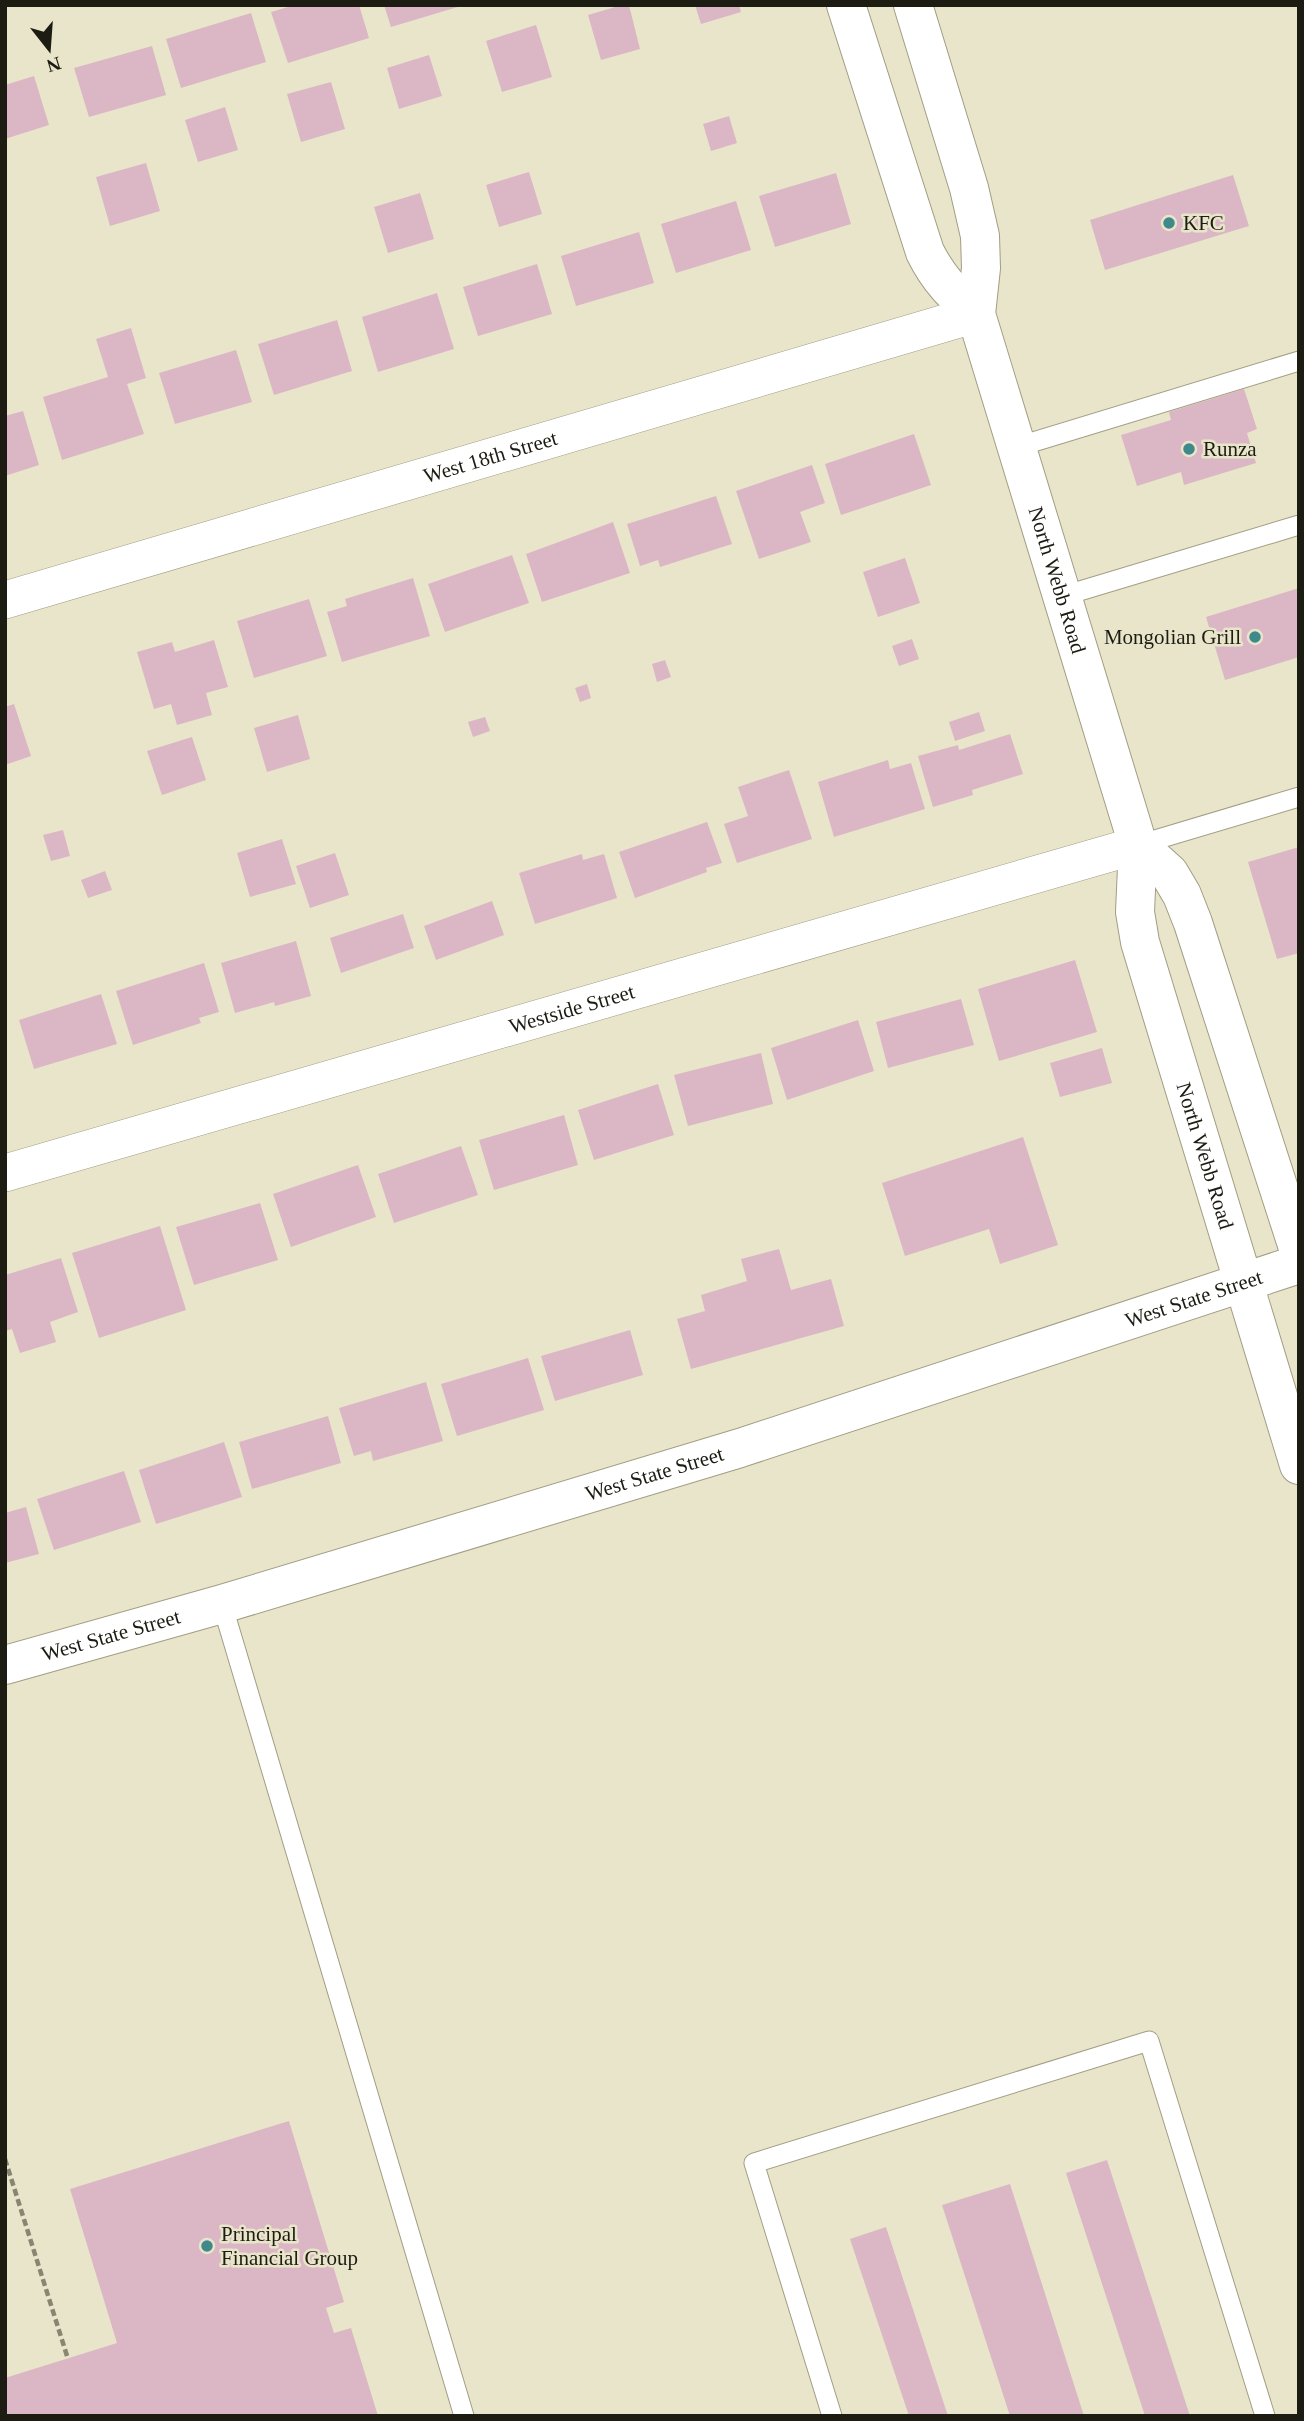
<svg xmlns="http://www.w3.org/2000/svg" width="1304" height="2421" viewBox="0 0 1304 2421" font-family="Georgia,serif">
	<style>
		.building { fill: #dbb7c5 }
		.lines { fill: none; stroke-linecap: round; stroke-linejoin: round }
		.lane-casing { stroke: #a29d84; stroke-width: 21 }
		.street-casing { stroke: #a29d84; stroke-width: 38 }
		.secondary-casing { stroke: #a29d84; stroke-width: 40 }
		.path { stroke: #888572; stroke-width: 4.5; stroke-dasharray: 7 3.5; stroke-linecap: butt }
		.lane { stroke: #fff; stroke-width: 19 }
		.street { stroke: #fff; stroke-width: 37 }
		.secondary { stroke: #fff; stroke-width: 38 }
		.poi-dot { fill: #40898b; stroke: #e9e5ca; stroke-width: 2.5 }
		.labels { text-anchor: middle; dominant-baseline: central; stroke-width: 5; stroke-linejoin: round; paint-order: stroke }
		.poi-label { font-size: 21px; fill: #1d1c12; stroke: #e9e5ca; text-anchor: start }
		.street-label { font-size: 21px; fill: #1d1c12; stroke: #e9e5ca }
	</style>
	<rect width="100%" height="100%" fill="#e9e5ca"/>
	<path class="building" d="M295 5H359L369 38 288 63 271 12Z
		M384 5H461V6L391 27Z
		M622 5H629L640 49 601 60 588 15Z
		M695 5H739L741 12 701 24Z
		M251 13 266 62 181 88 166 39Z
		M536 25 552 77 502 92 486 41Z
		M152 46 166 95 89 117 74 68Z
		M429 55 442 96 399 109 387 68Z
		M34 76 49 125 5 139V85Z
		M331 82 345 129 301 142 287 94Z
		M225 107 238 150 198 162 185 120Z
		M729 116 737 143 711 151 703 124Z
		M146 163 160 211 110 226 96 177Z
		M529 172 542 214 499 227 486 185Z
		M836 173 851 224 775 247 759 196Z
		M1233 175 1249 226 1105 270 1090 220Z
		M420 193 434 239 388 253 374 207Z
		M736 201 751 250 676 273 661 224Z
		M639 232 654 283 576 306 561 256Z
		M537 264 552 314 478 336 463 287Z
		M437 293 454 349 378 372 362 317Z
		M337 320 352 371 274 395 258 344Z
		M131 328 146 378 127 384 144 434 62 460 43 397 108 377 96 339Z
		M236 350 252 402 175 424 159 373Z
		M1244 389 1257 429 1247 433 1256 463 1184 485 1181 472 1137 486 1121 435 1171 420 1169 412Z
		M23 411 39 465 5 476V416Z
		M914 434 931 485 841 515 825 464Z
		M812 465 825 503 800 512 811 542 759 559 736 491Z
		M716 496 732 544 660 567 658 560 640 566 627 524Z
		M613 522 630 573 542 602 526 554Z
		M512 555 529 603 445 632 428 584Z
		M905 558 920 603 878 617 863 572Z
		M413 578 430 636 342 662 327 612 347 606 345 599Z
		M1299 588V657L1225 680 1206 617Z
		M309 599 327 656 254 678 237 621Z
		M912 639 919 659 899 666 892 646Z
		M214 640 228 687 206 693 212 715 177 725 171 704 154 709 137 652 172 642 175 652Z
		M665 660 671 677 657 682 652 664Z
		M587 684 591 698 580 702 575 688Z
		M14 704 31 756 5 765V707Z
		M979 712 985 731 955 741 949 722Z
		M298 715 310 759 267 772 254 728Z
		M485 717 490 731 473 737 468 722Z
		M1010 734 1023 774 972 790 973 795 933 807 918 756 958 745 959 750Z
		M192 737 206 780 162 795 147 751Z
		M888 760 890 769 911 763 925 809 834 837 818 782Z
		M789 770 812 839 737 863 724 824 748 816 738 787Z
		M707 822 722 863 706 868 707 872 635 898 619 852Z
		M63 830 70 856 51 861 43 835Z
		M282 839 296 884 250 897 237 853Z
		M1299 847V953L1277 959 1248 862Z
		M335 853 349 895 310 908 296 866Z
		M582 854 583 860 604 854 617 898 535 924 519 873Z
		M105 871 112 890 88 898 81 880Z
		M492 901 504 935 436 960 424 926Z
		M403 914 414 948 341 973 330 938Z
		M296 941 311 996 275 1006 274 1002 235 1013 221 963Z
		M1075 960 1097 1032 999 1061 978 989Z
		M204 963 219 1012 199 1018 201 1023 133 1045 116 991Z
		M101 994 117 1044 34 1069 19 1020Z
		M961 999 974 1045 888 1068 876 1022Z
		M858 1020 874 1071 787 1100 771 1048Z
		M1102 1048 1112 1083 1060 1097 1050 1063Z
		M761 1053 773 1104 688 1126 674 1075Z
		M658 1084 674 1135 594 1160 578 1110Z
		M564 1115 578 1165 494 1190 479 1140Z
		M1023 1137 1058 1245 1000 1264 989 1229 905 1256 882 1183Z
		M461 1146 478 1195 394 1223 378 1174Z
		M358 1165 376 1217 291 1247 273 1194Z
		M260 1203 278 1260 194 1285 176 1227Z
		M160 1226 186 1310 99 1338 72 1253Z
		M779 1249 791 1290 831 1279 844 1326 691 1369 677 1319 705 1311 701 1295 747 1281 741 1259Z
		M61 1258 78 1312 50 1322 56 1342 20 1353 12 1329 5 1331V1275Z
		M630 1330 643 1375 555 1401 541 1356Z
		M528 1358 544 1410 457 1436 441 1384Z
		M426 1382 443 1441 373 1461 371 1451 354 1456 339 1408Z
		M328 1416 341 1463 252 1489 239 1442Z
		M224 1442 242 1497 156 1524 139 1470Z
		M124 1471 141 1522 54 1550 37 1499Z
		M26 1507 39 1554 5 1563V1513Z
		M289 2121 344 2302 326 2308 334 2333 351 2328 378 2416H5V2378L117 2343 70 2189Z
		M1107 2160 1190 2416H1145L1066 2173Z
		M1010 2184 1084 2416H1010L942 2205Z
		M886 2227 948 2416H909L850 2239Z"/>
	<g class="lines">
		<g class="lane-casing">
			<path id="lane" d="M1017 447 1299 361
				M1063 596 1299 525
				M1138 845 1299 797
				M222 1604 464 2416
				M832 2416 754 2163 1149 2041 1265 2416"/>
		</g>
		<g class="street-casing">
			<g id="street">
				<path id="s1" d="M5 600 976 314"/>
				<path id="s2" d="M5 1173 1138 845"/>
			</g>
		</g>
		<g class="secondary-casing">
			<g id="secondary">
				<path d="M846 5 925 252C939 280 953 293 976 314"/>
				<path id="s3" d="M913 5 969 188 980 236 981 268 976 314 1138 845 1135 912 1140 942 1299 1465"/>
				<path d="M1138 845 1169 873 1182 895 1193 923 1299 1251"/>
				<path id="s4" d="M5 1665 222 1604 740 1448 1299 1264"/>
			</g>
		</g>
		<path class="path" d="M5 2159 68 2359"/>
		<use href="#lane" class="lane"/>
		<use href="#street" class="street"/>
		<use href="#secondary" class="secondary"/>
	</g>
	<g class="poi-dot">
		<circle cx="1169" cy="223" r="7"/>
		<circle cx="1189" cy="449" r="7"/>
		<circle cx="1255" cy="637" r="7"/>
		<circle cx="207" cy="2246" r="7"/>
	</g>
	<g class="labels">
		<g class="poi-label">
			<text x="1183" y="223">KFC</text>
			<text x="1203" y="449">Runza</text>
			<text x="1241" y="637" text-anchor="end">Mongolian Grill</text>
			<text x="221" y="2234">Principal<tspan x="221" dy="24">Financial Group</tspan></text>
		</g>
		<g class="street-label">
			<text stroke="none"><textPath href="#s1" startOffset="506">West 18th Street</textPath></text>
			<text stroke="none"><textPath href="#s3" startOffset="597">North Webb Road</textPath></text>
			<text stroke="none"><textPath href="#s2" startOffset="590">Westside Street</textPath></text>
			<text stroke="none"><textPath href="#s3" startOffset="1195">North Webb Road</textPath></text>
			<text stroke="none"><textPath href="#s4" startOffset="1244">West State Street</textPath></text>
			<text stroke="none"><textPath href="#s4" startOffset="677">West State Street</textPath></text>
			<text stroke="none"><textPath href="#s4" startOffset="110">West State Street</textPath></text>
		</g>
	</g>
	<rect width="1304" height="2421" fill="none" stroke="#1d1c12" stroke-width="14"/>
	<g transform="translate(49 49) rotate(163)" stroke="#e9e5ca" stroke-width="5" paint-order="stroke">
	<path d="M0-5L12 26L0 18L-12 26Z" fill="#1d1c12"/>
	<text y="-10" font-size="19" font-weight="bold" text-anchor="middle" fill="#1d1c12">N</text>
	</g>
</svg>
